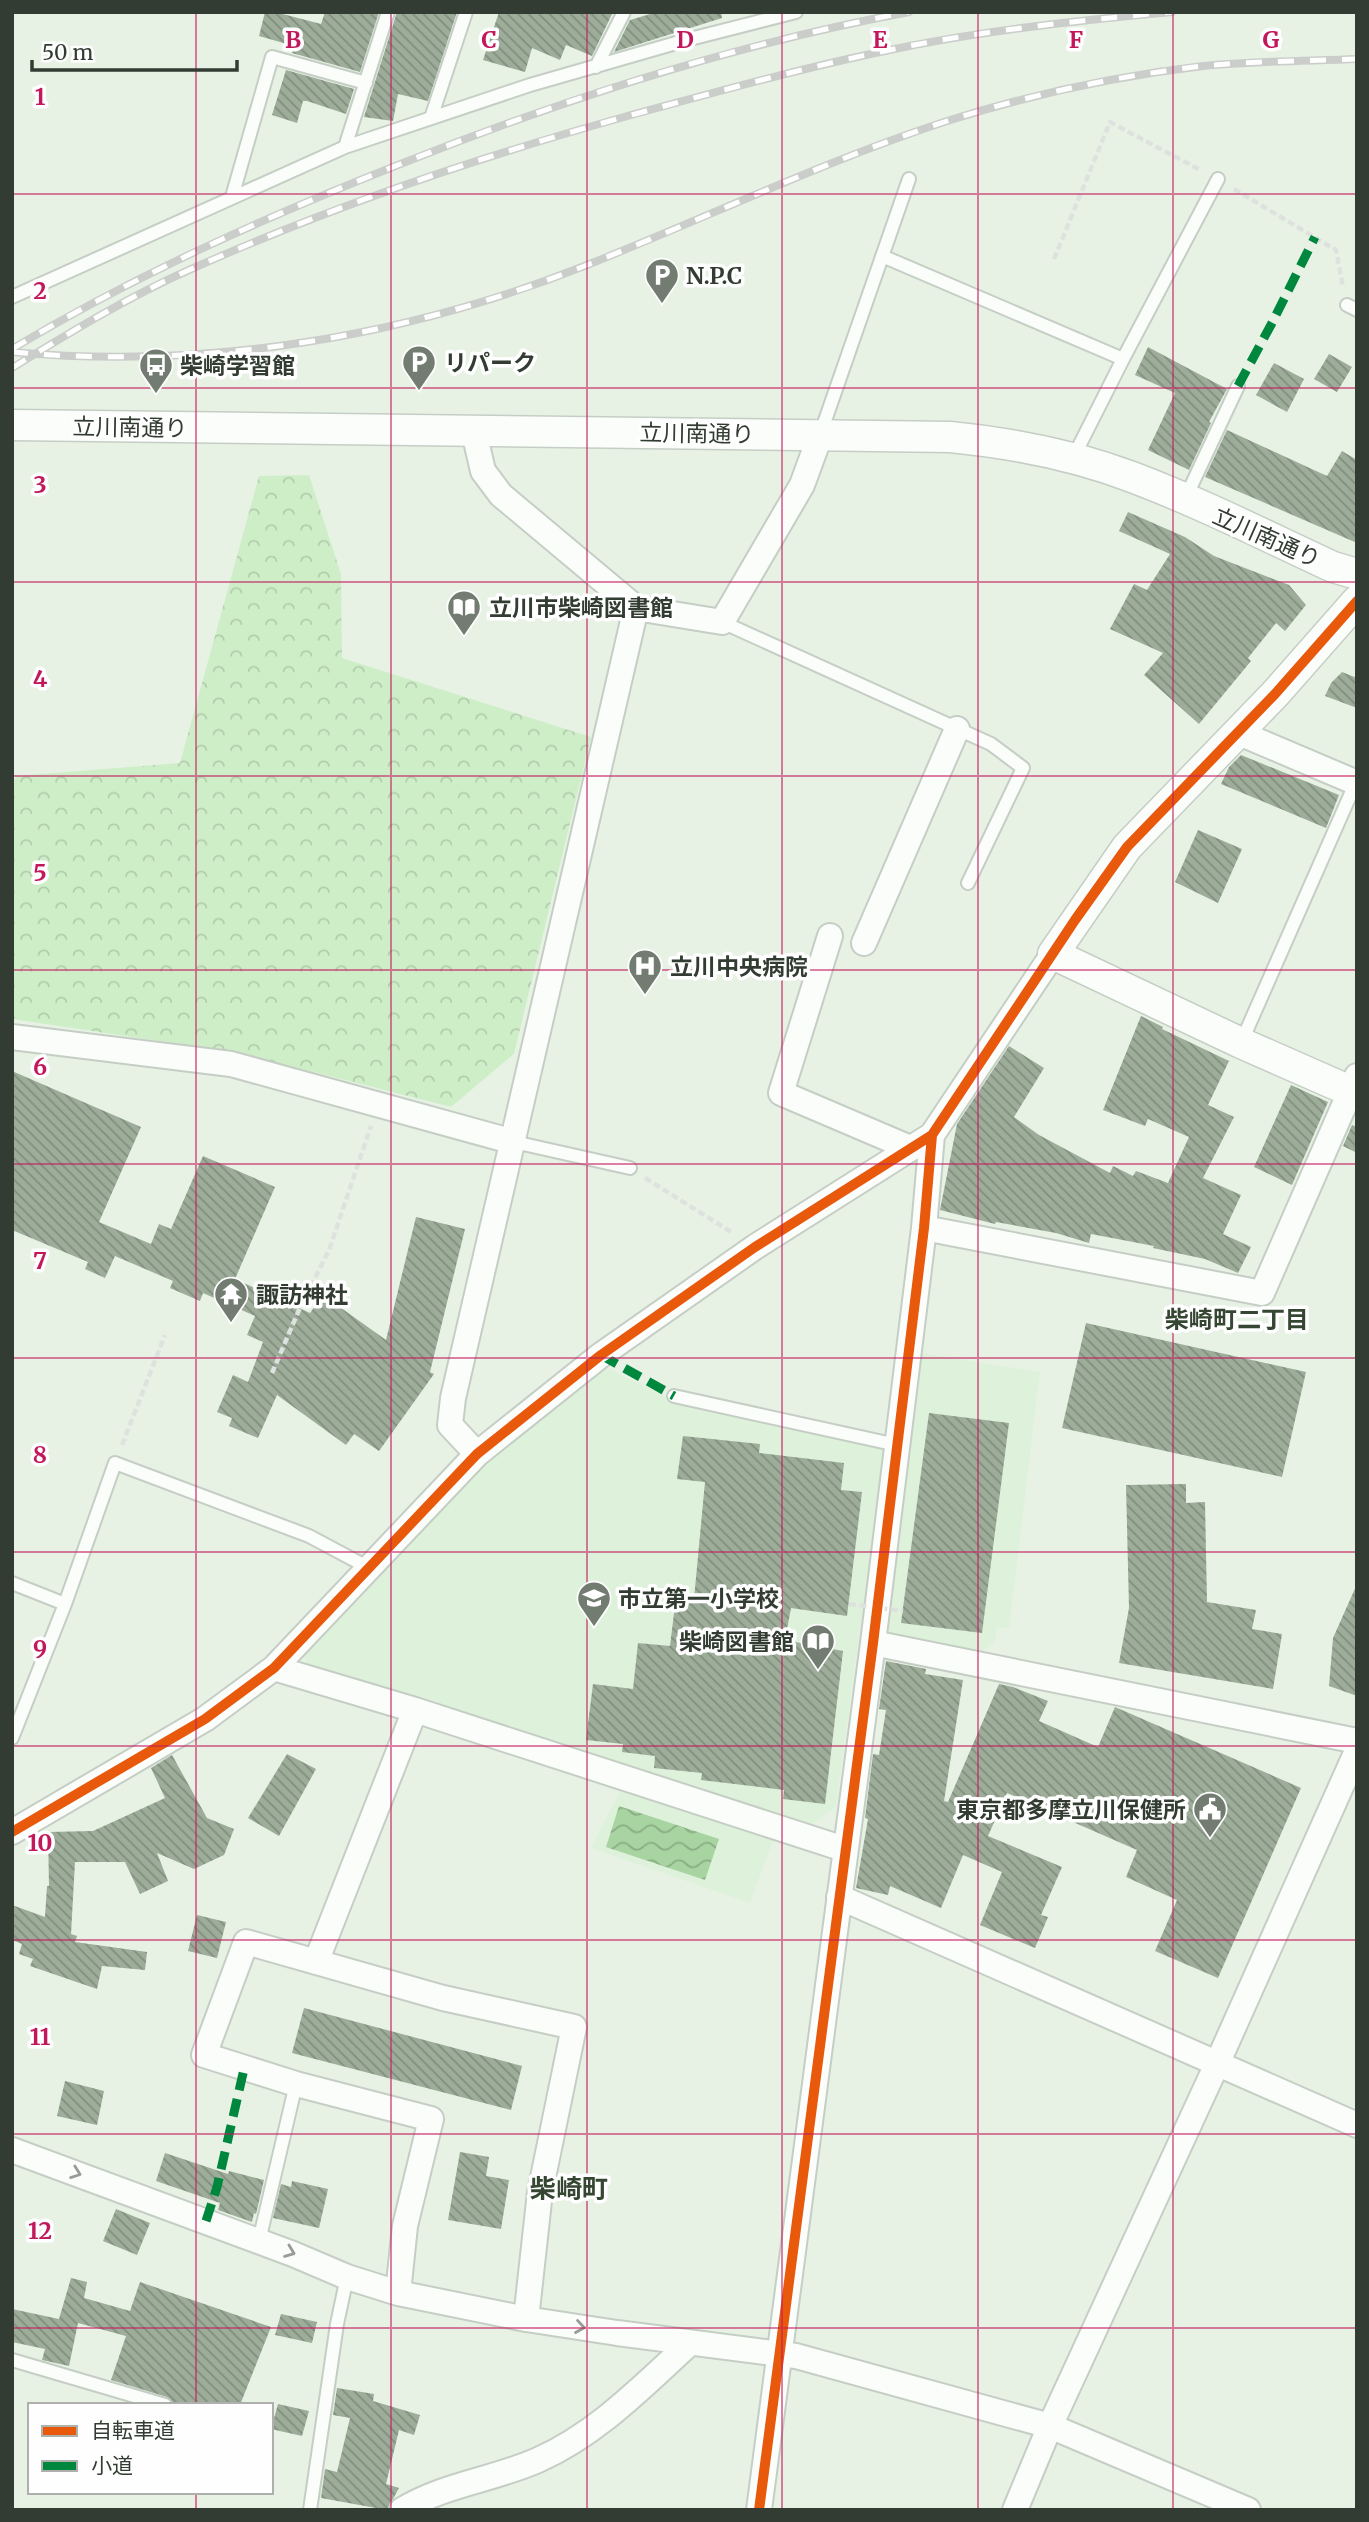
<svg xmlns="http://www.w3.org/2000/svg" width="1369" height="2522" viewBox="0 0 1369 2522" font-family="Merriweather,'Noto Sans JP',serif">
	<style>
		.built { fill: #def1db }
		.forest { fill: url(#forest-crowns) }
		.water { fill: url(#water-waves) }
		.building { fill: url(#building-back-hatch) }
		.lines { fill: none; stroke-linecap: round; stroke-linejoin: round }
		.service-casing { stroke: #c5cec4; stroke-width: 16 }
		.minor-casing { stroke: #c5cec4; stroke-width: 28 }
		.tertiary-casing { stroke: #c5cec4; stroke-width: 33 }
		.path { stroke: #dee2de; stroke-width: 4.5; stroke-dasharray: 7 3.5; stroke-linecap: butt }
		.service { stroke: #fbfdfb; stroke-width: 12 }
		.minor { stroke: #fbfdfb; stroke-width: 24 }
		.tertiary { stroke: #fbfdfb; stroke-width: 30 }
		.rail-casing { stroke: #cacdca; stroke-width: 8 }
		.rail { stroke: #fefefe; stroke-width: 5; stroke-dasharray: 16; stroke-linecap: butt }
		.path-bridge { stroke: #dee2de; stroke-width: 4.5; stroke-dasharray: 7 3.5; stroke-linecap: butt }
		.quiet { stroke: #00873e; stroke-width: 9; stroke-dasharray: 18 9; stroke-linecap: butt }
		.cycleway-casing { stroke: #fefefe; stroke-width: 15 }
		.cycleway { stroke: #e8590c; stroke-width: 10 }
		.oneway { stroke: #979c96 }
		.grid { fill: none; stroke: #c2185b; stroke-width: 2; stroke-opacity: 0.55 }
		.labels { text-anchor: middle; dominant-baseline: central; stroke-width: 7; stroke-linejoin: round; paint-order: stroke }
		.poi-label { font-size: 23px; font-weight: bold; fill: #333c32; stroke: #fefefe; text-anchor: start }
		.street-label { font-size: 23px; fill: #333c32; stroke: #fefefe }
		.neighbourhood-label { font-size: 24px; font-weight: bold; fill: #354732; stroke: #fefefe }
		.quarter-label { font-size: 26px; font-weight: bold; fill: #354732; stroke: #fefefe }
		.grid-label { font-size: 23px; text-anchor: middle; font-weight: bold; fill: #c2185b; stroke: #fefefe; stroke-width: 7; stroke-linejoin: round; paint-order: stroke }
	</style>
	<defs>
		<pattern id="forest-crowns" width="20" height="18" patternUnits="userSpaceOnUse" patternTransform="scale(1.75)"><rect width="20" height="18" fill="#ceeec8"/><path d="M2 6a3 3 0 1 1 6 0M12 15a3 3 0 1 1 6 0" fill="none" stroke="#b1cdac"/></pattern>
		<pattern id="water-waves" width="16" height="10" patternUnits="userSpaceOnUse" patternTransform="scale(1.75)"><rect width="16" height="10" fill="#a7d4a0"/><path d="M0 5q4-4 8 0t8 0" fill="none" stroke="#89ad83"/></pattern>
		<pattern id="building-back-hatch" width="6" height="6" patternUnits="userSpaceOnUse" patternTransform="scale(1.75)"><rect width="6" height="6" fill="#9dad9a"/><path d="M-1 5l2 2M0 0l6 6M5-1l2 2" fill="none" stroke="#818e7e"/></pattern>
	</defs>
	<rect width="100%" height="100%" fill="#e7f2e5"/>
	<path class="built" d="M921 1353 1040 1372 1009 1629 997 1627 995 1641 981 1652 860 1627 836 1807 811 1825 782 1816 750 1903 591 1848 631 1769 309 1666 303 1655 480 1465 607 1368 673 1400 909 1452Z"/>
	<path class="forest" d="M309 475 341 574 342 658 591 737 514 1054 451 1107 239 1053 12 1019V787L16 776 180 763 259 476Z"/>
	<path class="water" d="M619 1806 719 1839 705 1880 606 1847Z"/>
	<path class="building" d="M265 12H275L321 24 325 12H379L360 72 292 53 294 46 259 36Z
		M397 12H457L428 101 398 94 393 121 364 117Z
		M499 12H613L592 56 566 45 560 60 532 48 525 72 483 60Z
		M657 12H721L722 18 614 52 630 20Z
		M286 70 354 89 346 114 307 101H303L297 123 272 115Z
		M1148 347 1227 389 1209 422 1211 423 1189 470 1148 450 1175 393 1135 375Z
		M1329 354 1352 367 1337 392 1314 379Z
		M1274 363 1304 379 1287 412 1256 395Z
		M1227 430 1327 476 1342 451 1357 460V543L1205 477Z
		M1128 512 1185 537 1214 556 1289 585 1306 605 1285 631 1276 623 1248 658 1251 661 1199 724 1144 675 1163 653 1110 629 1134 584 1147 590 1170 554 1119 531Z
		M1342 672 1357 678V708L1325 696 1331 683Z
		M1241 755 1339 795 1326 828 1221 784 1229 767Z
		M1198 830 1242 849 1218 903 1175 882Z
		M1141 1016 1163 1027 1162 1029 1229 1061 1208 1105 1234 1117 1203 1178 1241 1195 1223 1234 1251 1247 1238 1273 1205 1259 1153 1248 1154 1246 1091 1234 1089 1243 1056 1233 996 1222 995 1224 940 1210 957 1124 1009 1046 1044 1068 1014 1117 1039 1135 1110 1173 1113 1166 1133 1176 1136 1171 1168 1183 1189 1137 1148 1119 1145 1126 1103 1110Z
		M12 1071 141 1127 99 1222 151 1244 159 1224 171 1229 203 1156 275 1187 235 1279 310 1313 323 1295 386 1340 416 1217 465 1229 430 1372 434 1374 379 1451 354 1434 346 1445 277 1395 258 1438 229 1426 232 1418 217 1412 233 1375 248 1382 263 1342 247 1335 255 1316 203 1293 200 1301 170 1288 173 1281 115 1256 105 1278 85 1269 88 1262 12 1230Z
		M1291 1085 1328 1102 1292 1185 1254 1167Z
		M1352 1125 1357 1127V1153L1343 1146Z
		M1086 1323 1306 1372 1282 1477 1062 1428Z
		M929 1413 1009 1423 982 1633 901 1623Z
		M683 1436 760 1444 759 1453 844 1463 841 1490 862 1492 847 1616 791 1608 785 1640 843 1651 825 1804 783 1799 784 1790 701 1780 702 1773 654 1768 655 1756 622 1752 623 1744 586 1740 593 1684 633 1689 638 1643 670 1646 676 1597 694 1599 705 1482 677 1479Z
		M1186 1484V1503L1205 1502 1207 1602 1256 1610 1252 1629 1282 1634 1273 1689 1119 1663 1129 1608 1126 1485Z
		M1357 1584V1696L1329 1686 1333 1638Z
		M886 1661 926 1669 925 1674 963 1680 944 1801 948 1802 999 1684 1013 1687 1048 1701 1039 1721 1098 1747 1115 1707 1301 1788 1218 1978 1155 1951 1177 1900 1126 1877 1137 1850 1007 1793 988 1836 1062 1867 1041 1915 1048 1917 1035 1948 980 1925 1002 1872 963 1855 941 1908 890 1886 888 1895 856 1888 868 1819 865 1818 873 1754 879 1755 886 1710 879 1709Z
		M287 1754 316 1769 279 1836 248 1818Z
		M172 1755 207 1818 234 1829 224 1855 194 1869 157 1853 168 1881 140 1894 125 1862H75L71 1934 77 1936 75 1942 147 1952 145 1970 102 1966 97 1989 30 1966 33 1959 19 1954 22 1944 12 1940V1905L45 1917 47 1886H49L48 1832 93 1831 165 1798 151 1768Z
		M197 1915 226 1922 217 1958 188 1951Z
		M304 2008 522 2066 511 2110 292 2053Z
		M65 2081 104 2091 97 2125 57 2116Z
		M460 2152 489 2157 486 2176 509 2180 501 2229 448 2220Z
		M165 2153 228 2174 229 2171 264 2180 256 2214 254 2213 252 2222 218 2210 220 2203 156 2181Z
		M292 2181 328 2189 319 2228 273 2218 281 2184 291 2187Z
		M116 2209 150 2223 137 2255 103 2241Z
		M71 2278 87 2282 84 2298 130 2311 140 2282 271 2327 240 2405H174L167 2397 111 2380 126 2336 78 2323 69 2366 42 2360 45 2349 12 2342V2309L59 2319Z
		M281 2314 317 2322 312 2343 275 2335Z
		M337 2388 374 2394 373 2401 420 2415 414 2435 399 2430 386 2484 399 2488 387 2510 321 2498 325 2469 337 2472 350 2418 333 2415Z
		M278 2404 309 2411 302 2436 271 2429Z"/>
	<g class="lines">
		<g class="service-casing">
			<path id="service" d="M596 67 624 12
				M431 118 466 12
				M345 147 388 12
				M232 197 272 57 366 83
				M882 256 1123 359 1218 179
				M12 297 345 147 530 85 690 39 796 12
				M1347 305 1357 310
				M820 435 909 179
				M1073 458 1123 359
				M1185 499 1238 386
				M722 622 991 744 1023 768 968 883
				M1241 1043 1356 782
				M514 1142 630 1168
				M674 1396 897 1445
				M12 1583 65 1604
				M12 1738 65 1604 115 1463 309 1536 369 1568
				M259 2241 296 2084
				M12 2360 165 2405
				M310 2510 337 2324 347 2277"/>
		</g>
		<g class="minor-casing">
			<path id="minor" d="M474 432 483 471 501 495 636 608 722 622 802 485 820 436
				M1237 732 1357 783
				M830 936 781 1093 910 1148
				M864 943 957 729
				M12 1037 231 1064 514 1142
				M924 1228 1262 1293 1357 1076
				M477 1454 450 1425 453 1398 636 608
				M873 1643 1357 1741
				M274 1668 415 1710 844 1849
				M12 1832 205 1719 274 1668 477 1454 601 1355 755 1247 932 1135 1053 954
				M839 1897 1357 2125
				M316 1962 415 1710
				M12 2150 293 2254 347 2277 398 2293 526 2319 617 2333 796 2356 1050 2426 1248 2510
				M398 2293 405 2226 431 2119 296 2084 204 2055 246 1942 443 1998 574 2027 540 2192 526 2319
				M402 2510C445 2484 493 2480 538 2460 597 2434 643 2386 690 2343
				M759 2510 873 1643 924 1228 932 1135
				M1015 2510 1050 2426 1217 2064 1357 1751"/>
		</g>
		<g class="tertiary-casing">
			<path id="tertiary" d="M12 425 950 437C1012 443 1074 455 1132 477 1201 503 1266 536 1333 567L1357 574
				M1357 601 1275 694 1127 847 1053 954 1241 1043 1357 1094"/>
		</g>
		<path class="path" d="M1234 189 1336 250 1343 287
			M1054 259 1110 122 1202 171
			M645 1178 733 1233
			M272 1373 299 1310 329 1250 371 1126
			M122 1445 165 1335"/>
		<use href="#service" class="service"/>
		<use href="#minor" class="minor"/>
		<use href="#tertiary" class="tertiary"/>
		<g class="rail-casing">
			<path id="rail" d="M12 349C137 274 268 216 403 163 567 98 736 44 909 12
				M12 352C207 370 406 337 587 265 706 218 822 162 944 122 1028 95 1116 76 1203 66 1254 61 1306 61 1357 59
				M12 368C69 333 128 297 189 270 330 207 476 158 624 117 709 94 794 70 880 52 976 31 1074 21 1172 12"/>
		</g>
		<use href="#rail" class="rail"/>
		<path class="path-bridge" d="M849 1604 903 1611"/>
		<path class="quiet" d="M1238 386 1272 323 1315 237
			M601 1355 674 1396
			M206 2221 217 2187 244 2069"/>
		<g class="cycleway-casing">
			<path id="cycleway" d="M12 1832 205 1719 274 1668 477 1454 601 1355 755 1247 932 1135 1075 920 1127 847 1275 694 1357 601
				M759 2510 873 1643 924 1228 932 1135"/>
		</g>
		<use href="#cycleway" class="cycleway"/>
	</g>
	<defs><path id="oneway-chevron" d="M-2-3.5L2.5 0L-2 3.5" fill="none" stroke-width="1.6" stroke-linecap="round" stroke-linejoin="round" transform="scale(1.75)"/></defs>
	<g class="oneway">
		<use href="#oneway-chevron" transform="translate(76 2173) rotate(20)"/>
		<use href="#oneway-chevron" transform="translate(290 2252) rotate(21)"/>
		<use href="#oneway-chevron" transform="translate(580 2327) rotate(9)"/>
	</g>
	<path class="grid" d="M196 12V2405M391 12V2510M587 12V2510M782 12V2510M978 12V2510M1173 12V2510M12 194H1357M12 388H1357M12 582H1357M12 776H1357M12 970H1357M12 1164H1357M12 1358H1357M12 1552H1357M12 1746H1357M12 1940H1357M12 2134H1357M12 2328H1357M196 2492V2510"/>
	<defs>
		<g id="parking-pin" transform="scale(1.75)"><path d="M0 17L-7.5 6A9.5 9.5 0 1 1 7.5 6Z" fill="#727c71" stroke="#fefefe"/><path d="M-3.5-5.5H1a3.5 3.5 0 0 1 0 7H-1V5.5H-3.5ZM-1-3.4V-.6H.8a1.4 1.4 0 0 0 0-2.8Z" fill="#fff"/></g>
		<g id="bus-pin" transform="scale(1.75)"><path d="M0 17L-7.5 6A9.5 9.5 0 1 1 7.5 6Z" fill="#727c71" stroke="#fefefe"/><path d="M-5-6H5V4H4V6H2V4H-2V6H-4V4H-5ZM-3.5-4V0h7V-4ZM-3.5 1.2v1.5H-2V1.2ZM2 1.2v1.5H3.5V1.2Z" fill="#fff"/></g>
		<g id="library-pin" transform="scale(1.75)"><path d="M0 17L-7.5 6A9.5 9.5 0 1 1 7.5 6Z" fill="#727c71" stroke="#fefefe"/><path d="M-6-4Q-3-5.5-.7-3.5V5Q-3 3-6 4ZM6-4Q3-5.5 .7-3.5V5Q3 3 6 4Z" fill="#fff"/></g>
		<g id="hospital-pin" transform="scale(1.75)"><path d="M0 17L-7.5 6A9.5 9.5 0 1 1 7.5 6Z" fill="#727c71" stroke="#fefefe"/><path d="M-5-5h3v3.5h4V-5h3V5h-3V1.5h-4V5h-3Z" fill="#fff"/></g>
		<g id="temple-pin" transform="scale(1.75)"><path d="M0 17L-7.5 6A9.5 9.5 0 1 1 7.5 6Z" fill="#727c71" stroke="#fefefe"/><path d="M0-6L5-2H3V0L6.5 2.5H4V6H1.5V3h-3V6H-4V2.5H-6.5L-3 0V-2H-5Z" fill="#fff"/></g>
		<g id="school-pin" transform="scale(1.75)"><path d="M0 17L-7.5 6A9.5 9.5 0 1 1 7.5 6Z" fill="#727c71" stroke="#fefefe"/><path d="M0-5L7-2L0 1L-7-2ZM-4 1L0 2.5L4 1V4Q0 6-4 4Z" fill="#fff"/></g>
		<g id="civic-pin" transform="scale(1.75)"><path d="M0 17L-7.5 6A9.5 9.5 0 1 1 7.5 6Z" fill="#727c71" stroke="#fefefe"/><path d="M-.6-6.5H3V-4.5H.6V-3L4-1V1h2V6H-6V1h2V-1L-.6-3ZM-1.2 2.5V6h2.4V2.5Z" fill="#fff"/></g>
	</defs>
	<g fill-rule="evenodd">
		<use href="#parking-pin" x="662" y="275"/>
		<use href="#parking-pin" x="419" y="362"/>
		<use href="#bus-pin" x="156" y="365"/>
		<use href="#library-pin" x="464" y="607"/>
		<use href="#hospital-pin" x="645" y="966"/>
		<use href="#temple-pin" x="231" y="1294"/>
		<use href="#school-pin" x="594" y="1598"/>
		<use href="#library-pin" x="818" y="1641"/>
		<use href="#civic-pin" x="1210" y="1809"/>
	</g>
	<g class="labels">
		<g class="poi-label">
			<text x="686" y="275">N.P.C</text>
			<text x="444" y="362">リパーク</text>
			<text x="180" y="365">柴崎学習館</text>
			<text x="489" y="607">立川市柴崎図書館</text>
			<text x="670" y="966">立川中央病院</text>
			<text x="256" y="1294">諏訪神社</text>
			<text x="618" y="1598">市立第一小学校</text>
			<text x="794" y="1641" text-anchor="end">柴崎図書館</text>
			<text x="1186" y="1809" text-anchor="end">東京都多摩立川保健所</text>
		</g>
		<g class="street-label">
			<text transform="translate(130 427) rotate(1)">立川南通り</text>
			<text transform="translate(697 433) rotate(1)">立川南通り</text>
			<text transform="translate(1267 537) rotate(24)">立川南通り</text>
		</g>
		<g class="neighbourhood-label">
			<text x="1237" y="1319">柴崎町二丁目</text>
		</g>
		<g class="quarter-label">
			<text x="569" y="2188">柴崎町</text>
		</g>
	</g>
	<g class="grid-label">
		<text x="293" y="48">B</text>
		<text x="489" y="48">C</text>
		<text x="685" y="48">D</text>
		<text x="880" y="48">E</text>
		<text x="1076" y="48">F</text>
		<text x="1271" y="48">G</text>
		<text x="40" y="105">1</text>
		<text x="40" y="299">2</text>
		<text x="40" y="493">3</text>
		<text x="40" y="687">4</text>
		<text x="40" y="881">5</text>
		<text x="40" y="1075">6</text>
		<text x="40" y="1269">7</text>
		<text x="40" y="1463">8</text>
		<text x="40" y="1657">9</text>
		<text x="40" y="1851">10</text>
		<text x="40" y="2045">11</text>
		<text x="40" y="2239">12</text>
	</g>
	<rect width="1369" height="2522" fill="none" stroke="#333c32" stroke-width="28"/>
	<rect x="28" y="2403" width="245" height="91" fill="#fefefe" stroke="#adb0ac" stroke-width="2"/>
	<rect x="42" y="2426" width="35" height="10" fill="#e8590c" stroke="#adb0ac" stroke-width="2"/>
	<text x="91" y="2438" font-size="21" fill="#333c32">自転車道</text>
	<rect x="42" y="2461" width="35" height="10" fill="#00873e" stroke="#adb0ac" stroke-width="2"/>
	<text x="91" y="2473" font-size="21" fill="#333c32">小道</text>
	<path d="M32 60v10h205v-10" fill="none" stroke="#333c32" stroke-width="3.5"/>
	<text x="42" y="60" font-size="21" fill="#333c32" stroke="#fefefe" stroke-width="5" paint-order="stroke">50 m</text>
</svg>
